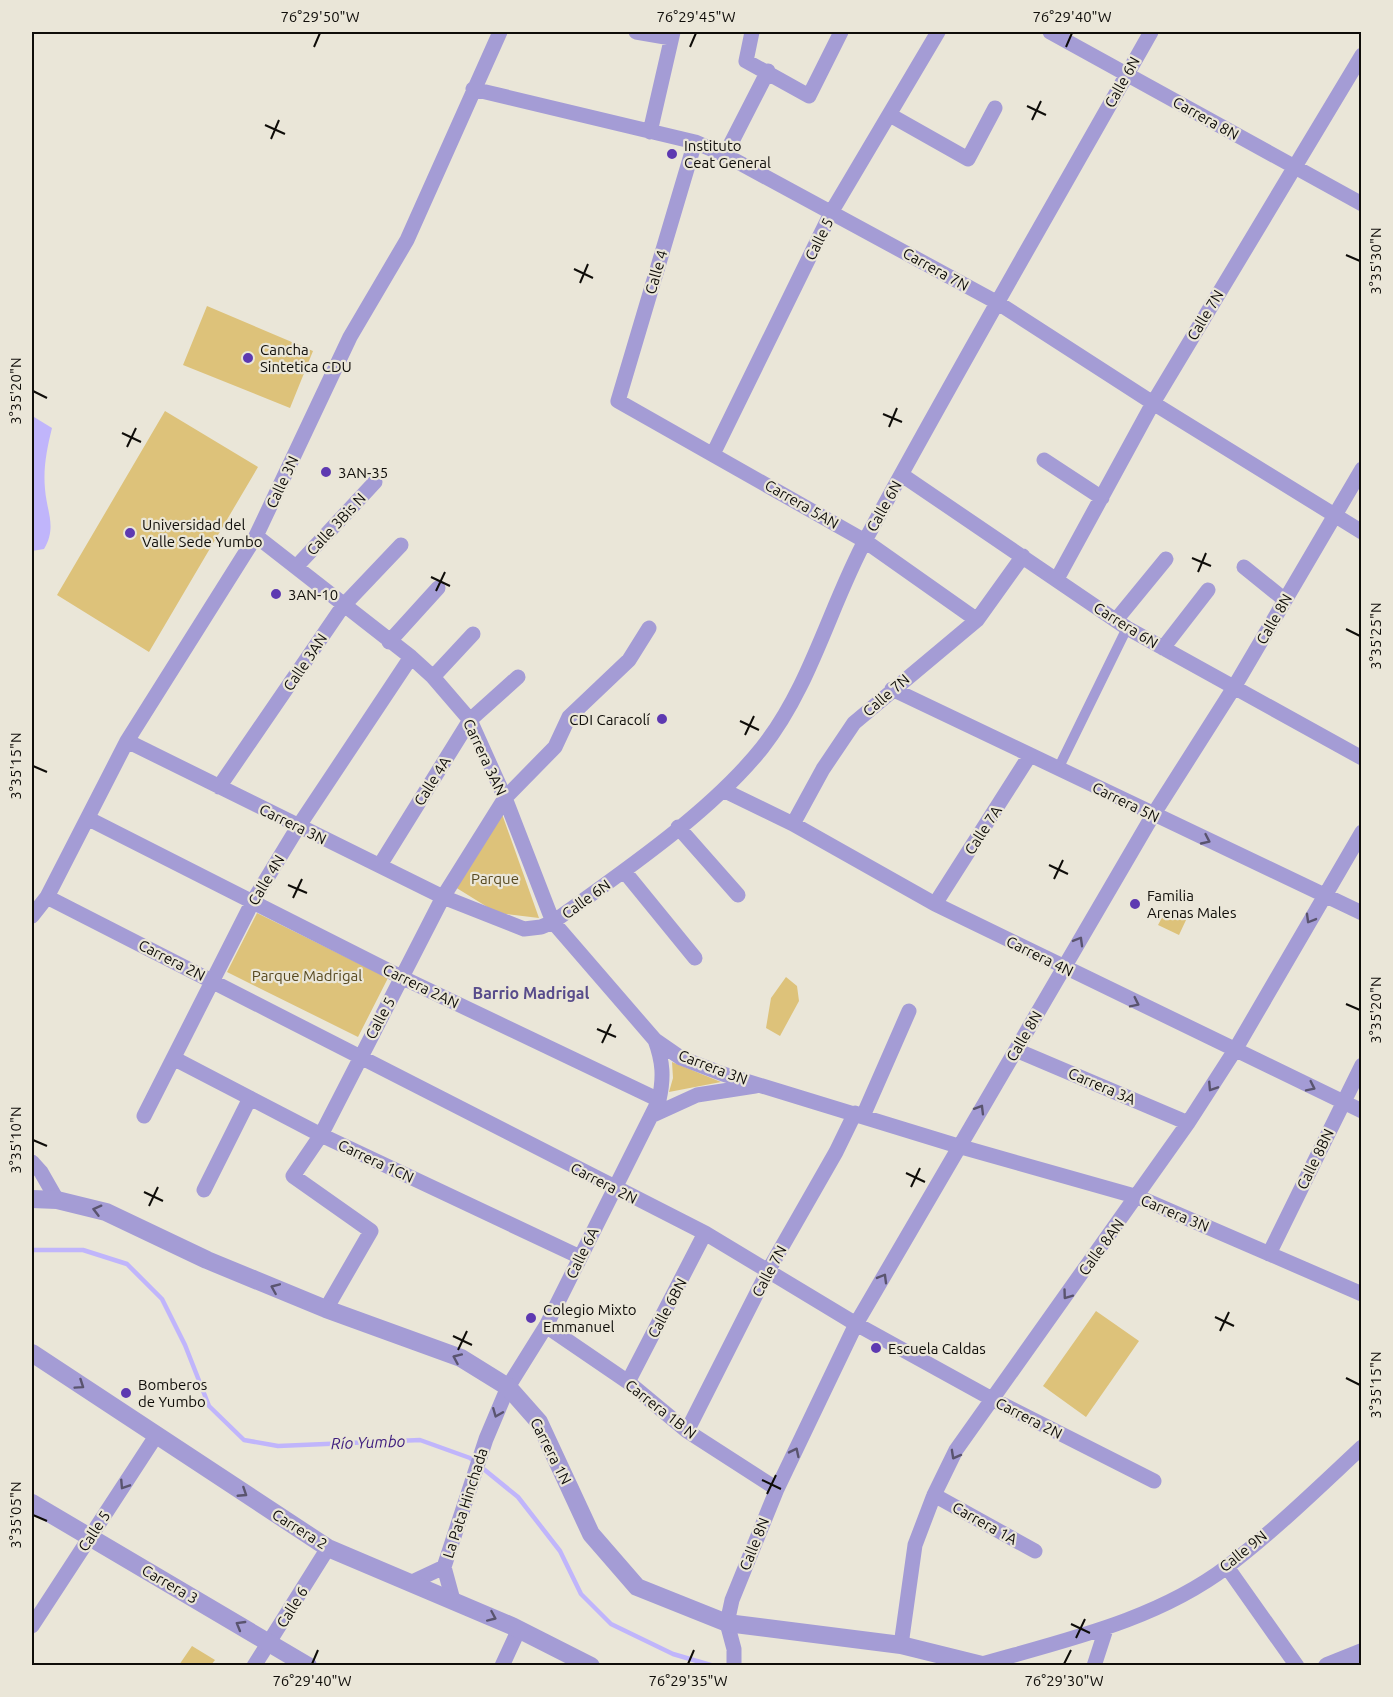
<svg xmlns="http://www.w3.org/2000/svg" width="1393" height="1697" viewBox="0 0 1393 1697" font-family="Ubuntu,sans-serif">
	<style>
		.green { fill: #ddc27a }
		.water { fill: #c0b5fb }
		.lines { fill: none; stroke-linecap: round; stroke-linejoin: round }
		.stream { stroke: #c0b5fb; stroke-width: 4.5 }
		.pedestrian { stroke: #a49cd5; stroke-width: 10 }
		.minor { stroke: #a49cd5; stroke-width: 15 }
		.tertiary { stroke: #a49cd5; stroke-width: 18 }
		.oneway { stroke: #5a546f }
		.ticks { fill: none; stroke: #0f0d09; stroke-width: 2 }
		.poi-dot { fill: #5d39b1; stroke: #eae6d8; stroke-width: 2 }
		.labels { text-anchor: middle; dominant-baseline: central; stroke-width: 4.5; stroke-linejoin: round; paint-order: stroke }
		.street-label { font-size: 15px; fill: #0f0d09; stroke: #eae6d8 }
		.poi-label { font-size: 15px; fill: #0f0d09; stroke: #eae6d8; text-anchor: start }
		.park-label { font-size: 15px; fill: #574920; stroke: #eae6d8 }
		.neighbourhood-label { font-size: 16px; font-weight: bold; fill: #584c8b; stroke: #eae6d8 }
		.water-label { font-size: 16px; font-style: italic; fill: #3b197c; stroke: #eae6d8 }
		.neatline { fill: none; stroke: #0f0d09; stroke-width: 2 }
		.ticks-label { font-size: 15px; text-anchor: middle; fill: #0f0d09 }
	</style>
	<rect width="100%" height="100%" fill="#eae6d8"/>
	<path class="green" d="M207 306 313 351 290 408 183 365Z
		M165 411 258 467 149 652 57 595Z
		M502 814 539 918 497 913 455 887Z
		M1166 910 1186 920 1179 935 1158 925Z
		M257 913 388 978 358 1037 227 972Z
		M786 977 797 986 799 1001 780 1036 766 1028 771 998Z
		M672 1062 721 1082 669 1092 673 1078Z
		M1096 1311 1139 1341 1086 1417 1043 1386Z
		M192 1646 215 1660 211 1665H179Z"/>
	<path class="water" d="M34 417 52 428C47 448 43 468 45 489 47 513 57 527 44 549L32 551V420Z"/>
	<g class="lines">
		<path class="stream" d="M32 1250H83L127 1264 162 1299 185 1345 209 1406 244 1440 278 1446 420 1440 470 1458 518 1497 560 1551 581 1594 611 1624 673 1654 714 1666"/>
		<path class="pedestrian" d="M1058 769 1127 628"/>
		<path class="minor" d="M636 32 671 38
			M752 32 746 61 809 96 841 32
			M1050 32 1362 204
			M473 89 695 142 725 155 998 303 1153 403 1362 532
			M890 115 968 159 995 108
			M650 132 673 32
			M695 142 618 401 865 541 977 620
			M725 155 768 71
			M713 454 832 211 938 32
			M1044 460 1102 498
			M902 475 1127 628 1362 758
			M256 536 411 657 433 677 470 720 505 798 553 922 655 1040 681 1058 723 1074 958 1146 1138 1197 1362 1294
			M296 567 375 482
			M1244 567 1285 600
			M1057 579 1153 403 1362 55
			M1116 620 1166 559
			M389 642 438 588
			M1163 648 1208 590
			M433 677 473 634
			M892 689 1362 913
			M127 741 443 897 524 929 541 927 553 922C621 873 710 813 762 748 811 686 830 605 867 537 959 367 1056 200 1151 32
			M219 787 343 606 401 545
			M723 790 793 824 935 904 1362 1111
			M89 819 401 977 659 1100
			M793 824 823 769 854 723 977 620 1023 556
			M678 827 738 895
			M380 865 470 720 518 677
			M624 871 695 958
			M47 897 705 1233 856 1324 992 1399 1154 1481
			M935 904 1030 755
			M32 916 47 897 127 741 256 536 350 337 407 240 500 32
			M1016 1050 1188 1123
			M175 1059 321 1135 580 1257
			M144 1116 253 901 298 827 411 657
			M651 1116 697 1095 755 1086
			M863 1116 909 1011
			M32 1162 41 1172 57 1200
			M204 1190 250 1098
			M1269 1254 1362 1065
			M326 1309 371 1231 293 1176 321 1135 443 897 505 798 555 747 569 717 629 660 649 628
			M546 1326 628 1382 687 1431 777 1489
			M628 1382 705 1233
			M687 1431 768 1271 836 1152 855 1113
			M934 1495 1035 1551
			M1227 1567 1297 1666
			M412 1582 444 1567
			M453 1600 444 1567 486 1439 508 1387 546 1326 659 1100C664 1077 663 1062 655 1040
			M32 1626 156 1436
			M901 1645 915 1545 934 1495 956 1450 1188 1123 1235 1050 1362 832
			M982 1664C1066 1640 1157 1620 1228 1566 1275 1530 1318 1488 1362 1447
			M254 1666 328 1548
			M502 1666 519 1629
			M734 1666V1649L727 1623 732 1600 777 1489 856 1324 1153 815 1233 689 1362 469
			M1094 1666 1106 1629"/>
		<path class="tertiary" d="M32 1199 57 1200 106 1212 207 1260 326 1309 461 1358 508 1387 539 1422 591 1534 637 1587 727 1623 901 1645 986 1666
			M32 1353 328 1548 512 1626 591 1666
			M32 1503 308 1666
			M1327 1666 1362 1652"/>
	</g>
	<defs><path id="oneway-chevron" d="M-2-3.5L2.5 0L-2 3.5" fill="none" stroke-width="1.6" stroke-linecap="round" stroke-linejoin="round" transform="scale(1.5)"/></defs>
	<g class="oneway">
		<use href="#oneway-chevron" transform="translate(1206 840) rotate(25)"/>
		<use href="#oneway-chevron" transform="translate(1310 919) rotate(120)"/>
		<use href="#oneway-chevron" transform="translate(1079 941) rotate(-60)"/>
		<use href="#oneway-chevron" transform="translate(1135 1003) rotate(26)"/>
		<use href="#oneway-chevron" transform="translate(1212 1087) rotate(123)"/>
		<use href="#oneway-chevron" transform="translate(1311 1087) rotate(26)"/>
		<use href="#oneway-chevron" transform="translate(980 1109) rotate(-59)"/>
		<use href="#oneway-chevron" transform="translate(97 1210) rotate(-165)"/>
		<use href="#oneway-chevron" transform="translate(883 1278) rotate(-60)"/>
		<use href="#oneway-chevron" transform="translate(275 1288) rotate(-157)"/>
		<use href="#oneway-chevron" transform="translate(1067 1295) rotate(126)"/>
		<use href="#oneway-chevron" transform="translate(457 1358) rotate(-156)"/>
		<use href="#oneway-chevron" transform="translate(80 1385) rotate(34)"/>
		<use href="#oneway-chevron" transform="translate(497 1413) rotate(112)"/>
		<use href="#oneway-chevron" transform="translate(795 1452) rotate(-64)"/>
		<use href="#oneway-chevron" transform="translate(955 1455) rotate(119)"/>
		<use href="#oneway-chevron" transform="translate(124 1485) rotate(123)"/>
		<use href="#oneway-chevron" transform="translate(243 1493) rotate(33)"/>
		<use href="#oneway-chevron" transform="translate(492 1617) rotate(24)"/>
		<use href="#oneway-chevron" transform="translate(240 1625) rotate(-150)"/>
	</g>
	<path class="ticks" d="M314 47 320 33M690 47 696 33M1066 47 1072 33M1027 106 1046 115M1032 120 1041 101M265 125 285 134M271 139 279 120M1346 255 1360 261M574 269 593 278M580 283 588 264M33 391 47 398M883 414 902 422M889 427 897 408M122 433 141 442M127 447 136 428M1192 558 1211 566M1198 572 1206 553M431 577 450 586M436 591 445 572M1346 629 1360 636M740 721 759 730M745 735 754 716M33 766 47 772M1049 865 1068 874M1054 879 1063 860M288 885 307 893M293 898 302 879M1346 1004 1360 1010M597 1029 616 1037M602 1043 611 1024M33 1140 47 1146M906 1173 925 1182M911 1187 920 1168M144 1192 163 1201M149 1206 158 1187M1215 1317 1234 1326M1220 1331 1229 1312M453 1336 472 1345M458 1350 467 1331M1346 1378 1360 1385M762 1480 781 1489M767 1494 776 1475M33 1515 47 1521M1071 1624 1090 1633M1076 1638 1085 1619M312 1664 318 1650M688 1664 694 1650M1064 1664 1071 1650"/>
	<g class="poi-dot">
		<circle cx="672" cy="154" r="6"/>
		<circle cx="248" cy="358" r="6"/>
		<circle cx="326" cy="472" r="6"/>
		<circle cx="130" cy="533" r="6"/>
		<circle cx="276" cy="594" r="6"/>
		<circle cx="662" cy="719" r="6"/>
		<circle cx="1135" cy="904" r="6"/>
		<circle cx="531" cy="1318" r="6"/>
		<circle cx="876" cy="1348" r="6"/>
		<circle cx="126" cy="1393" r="6"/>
	</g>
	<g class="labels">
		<g class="street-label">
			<text transform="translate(1122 82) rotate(-61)">Calle 6N</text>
			<text transform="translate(1206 118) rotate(29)">Carrera 8N</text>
			<text transform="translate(819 239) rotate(-64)">Calle 5</text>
			<text transform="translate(936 269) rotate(29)">Carrera 7N</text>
			<text transform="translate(656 272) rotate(-74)">Calle 4</text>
			<text transform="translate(1205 315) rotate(-59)">Calle 7N</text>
			<text transform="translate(282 482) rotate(-65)">Calle 3N</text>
			<text transform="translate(802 504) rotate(30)">Carrera 5AN</text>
			<text transform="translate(884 506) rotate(-61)">Calle 6N</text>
			<text transform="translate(336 524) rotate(-47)">Calle 3Bis N</text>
			<text transform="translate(1274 619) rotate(-60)">Calle 8N</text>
			<text transform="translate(1126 625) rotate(32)">Carrera 6N</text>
			<text transform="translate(305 662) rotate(-56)">Calle 3AN</text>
			<text transform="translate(886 695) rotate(-41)">Calle 7N</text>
			<text transform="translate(485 757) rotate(65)">Carrera 3AN</text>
			<text transform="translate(432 781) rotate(-58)">Calle 4A</text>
			<text transform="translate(1126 802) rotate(26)">Carrera 5N</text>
			<text transform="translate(293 824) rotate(26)">Carrera 3N</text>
			<text transform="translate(983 830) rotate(-57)">Calle 7A</text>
			<text transform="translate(266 880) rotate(-59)">Calle 4N</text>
			<text transform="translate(586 899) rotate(-36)">Calle 6N</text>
			<text transform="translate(1040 956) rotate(26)">Carrera 4N</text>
			<text transform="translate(172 960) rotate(27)">Carrera 2N</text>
			<text transform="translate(421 986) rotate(26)">Carrera 2AN</text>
			<text transform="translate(380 1018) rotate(-62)">Calle 5</text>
			<text transform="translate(1024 1036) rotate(-60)">Calle 8N</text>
			<text transform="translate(713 1067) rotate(21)">Carrera 3N</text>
			<text transform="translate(1102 1086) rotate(23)">Carrera 3A</text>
			<text transform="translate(1315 1159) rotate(-64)">Calle 8BN</text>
			<text transform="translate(376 1161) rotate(25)">Carrera 1CN</text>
			<text transform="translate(604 1183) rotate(27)">Carrera 2N</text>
			<text transform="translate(1175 1213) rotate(23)">Carrera 3N</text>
			<text transform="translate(1101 1247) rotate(-54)">Calle 8AN</text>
			<text transform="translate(582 1253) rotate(-64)">Calle 6A</text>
			<text transform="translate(769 1271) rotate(-62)">Calle 7N</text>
			<text transform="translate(667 1308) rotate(-62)">Calle 6BN</text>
			<text transform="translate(661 1409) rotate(38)">Carrera 1B N</text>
			<text transform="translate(1029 1418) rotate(27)">Carrera 2N</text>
			<text transform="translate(551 1451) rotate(63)">Carrera 1N</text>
			<text transform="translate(465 1503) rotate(-72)">La Pata Hinchada</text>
			<text transform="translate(985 1523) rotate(29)">Carrera 1A</text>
			<text transform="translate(300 1529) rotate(32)">Carrera 2</text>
			<text transform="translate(94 1531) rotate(-57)">Calle 5</text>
			<text transform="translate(754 1544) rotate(-68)">Calle 8N</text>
			<text transform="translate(1243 1551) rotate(-39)">Calle 9N</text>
			<text transform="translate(170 1584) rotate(30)">Carrera 3</text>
			<text transform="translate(292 1607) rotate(-58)">Calle 6</text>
		</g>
		<g class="poi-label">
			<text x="684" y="145">Instituto<tspan x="684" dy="17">Ceat General</tspan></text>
			<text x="260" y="349">Cancha<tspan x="260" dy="17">Sintetica CDU</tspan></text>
			<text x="338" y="472">3AN-35</text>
			<text x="142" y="524">Universidad del<tspan x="142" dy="17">Valle Sede Yumbo</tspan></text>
			<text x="288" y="594">3AN-10</text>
			<text x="650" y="719" text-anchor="end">CDI Caracolí</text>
			<text x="1147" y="895">Familia<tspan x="1147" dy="17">Arenas Males</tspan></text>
			<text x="543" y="1309">Colegio Mixto<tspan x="543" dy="17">Emmanuel</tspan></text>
			<text x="888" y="1348">Escuela Caldas</text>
			<text x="138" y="1384">Bomberos<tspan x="138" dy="17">de Yumbo</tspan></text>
		</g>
		<g class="park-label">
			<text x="495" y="878">Parque</text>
			<text x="307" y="975">Parque Madrigal</text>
		</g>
		<g class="neighbourhood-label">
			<text x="531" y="993">Barrio Madrigal</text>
		</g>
		<g class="water-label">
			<text transform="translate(368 1442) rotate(-2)">Río Yumbo</text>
		</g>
	</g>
	<rect width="1393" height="1697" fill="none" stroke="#eae6d8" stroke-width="66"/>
	<rect x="33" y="33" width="1327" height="1631" class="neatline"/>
	<g class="ticks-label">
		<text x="320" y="22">76°29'50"W</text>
		<text x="696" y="22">76°29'45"W</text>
		<text x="1072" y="22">76°29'40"W</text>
		<text transform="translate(1376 261) rotate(-90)" y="5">3°35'30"N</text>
		<text transform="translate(16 391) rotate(-90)" y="5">3°35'20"N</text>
		<text transform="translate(1376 636) rotate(-90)" y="5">3°35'25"N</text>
		<text transform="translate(16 766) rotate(-90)" y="5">3°35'15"N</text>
		<text transform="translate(1376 1010) rotate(-90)" y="5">3°35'20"N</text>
		<text transform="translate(16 1140) rotate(-90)" y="5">3°35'10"N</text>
		<text transform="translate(1376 1385) rotate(-90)" y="5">3°35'15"N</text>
		<text transform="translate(16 1515) rotate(-90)" y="5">3°35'05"N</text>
		<text x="312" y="1686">76°29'40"W</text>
		<text x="688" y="1686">76°29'35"W</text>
		<text x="1064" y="1686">76°29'30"W</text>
	</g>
</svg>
